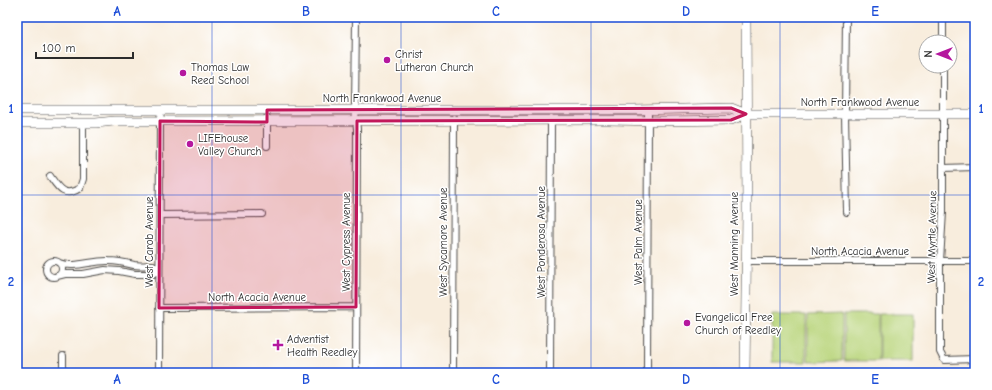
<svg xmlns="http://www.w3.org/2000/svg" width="992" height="390" viewBox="0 0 992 390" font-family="'Comic Neue',sans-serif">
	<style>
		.green { fill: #b8d479; stroke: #728052 }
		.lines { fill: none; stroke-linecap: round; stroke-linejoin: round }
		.street-casing { stroke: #4a4846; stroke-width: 8 }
		.secondary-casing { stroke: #4a4846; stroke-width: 10 }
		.street { stroke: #fff; stroke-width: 6 }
		.secondary { stroke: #fff; stroke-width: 9 }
		.marked { fill: #c2185b; fill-opacity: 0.2; stroke: #c2185b; stroke-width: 3; stroke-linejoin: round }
		.grid { fill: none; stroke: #1d4ed8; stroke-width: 1; stroke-opacity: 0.55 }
		.poi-dot { fill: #b5179e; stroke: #fff; stroke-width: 1.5 }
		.labels { text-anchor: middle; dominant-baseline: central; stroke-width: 3; stroke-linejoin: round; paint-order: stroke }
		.poi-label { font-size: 11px; fill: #2b2b2b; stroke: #fff; text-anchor: start }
		.street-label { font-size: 11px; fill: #2b2b2b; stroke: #fff }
		.neatline { fill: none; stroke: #1d4ed8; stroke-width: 1.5 }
		.grid-label { font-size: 13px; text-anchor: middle; font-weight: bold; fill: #1d4ed8 }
	</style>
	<rect width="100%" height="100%" fill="#fff"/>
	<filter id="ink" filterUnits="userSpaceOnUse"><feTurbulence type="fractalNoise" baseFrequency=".025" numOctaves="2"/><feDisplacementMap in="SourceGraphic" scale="8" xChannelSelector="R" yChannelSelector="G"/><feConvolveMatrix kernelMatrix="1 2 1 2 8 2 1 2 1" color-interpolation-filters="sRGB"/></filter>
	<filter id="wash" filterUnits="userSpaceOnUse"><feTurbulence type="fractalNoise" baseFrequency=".012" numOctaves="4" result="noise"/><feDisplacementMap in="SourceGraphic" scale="16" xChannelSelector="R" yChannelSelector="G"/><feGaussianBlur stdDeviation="0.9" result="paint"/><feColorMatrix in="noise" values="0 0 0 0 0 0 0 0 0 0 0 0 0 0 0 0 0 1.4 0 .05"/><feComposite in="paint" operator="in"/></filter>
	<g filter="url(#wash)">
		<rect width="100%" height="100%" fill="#f8eddd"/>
		<path class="green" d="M842 314V361L808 362V315Z
			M844 314H878V361H844Z
			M879 314H913V361H879Z
			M772 315H806V362H772Z"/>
	</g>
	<g filter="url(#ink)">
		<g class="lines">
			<g class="street-casing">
				<path id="street" d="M846 17 845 114 847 212
					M943 42V17
					M943 66V212L940 261V352L944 360 975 359
					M267 146V118
					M943 168 975 167
					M50 176C59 189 64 198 80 188L83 179V123
					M160 215 262 214
					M746 261H975
					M46 269a8 8 0 1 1 16 0a8 8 0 1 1-16 0Z
					M59 263C75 269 92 260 109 261 118 261 126 263 134 265 140 266 147 265 153 265L157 269
					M57 276 65 274H83L105 270 119 271 135 274H153L157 269H159
					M159 308 356 307
					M63 356V373
					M159 373 160 121 161 110
					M356 373 357 129 355 111 356 17
					M453 373 454 118
					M550 373 551 118
					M647 373 648 110"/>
			</g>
			<g class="secondary-casing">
				<path id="secondary" d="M17 110H634L731 108 746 114
					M17 123H96L114 121 608 120 662 121 731 120 746 114H975
					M745 373 747 212 746 17"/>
			</g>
			<use href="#street" class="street"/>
			<use href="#secondary" class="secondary"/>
		</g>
	</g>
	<path class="marked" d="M731 108 746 114 731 120 357 121 356 307 159 308 160 121 267 122V110Z"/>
	<path class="grid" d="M212 17V373M401 17V373M591 17V373M780 17V373M17 195H975"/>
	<g class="poi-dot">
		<circle cx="387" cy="60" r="4"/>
		<circle cx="183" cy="73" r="4"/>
		<circle cx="190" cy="144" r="4"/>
		<circle cx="687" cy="323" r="4"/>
		<path d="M276 339h4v4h4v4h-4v4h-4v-4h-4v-4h4z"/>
	</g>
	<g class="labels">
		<g class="poi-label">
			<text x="395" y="54">Christ<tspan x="395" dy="13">Lutheran Church</tspan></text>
			<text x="191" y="67">Thomas Law<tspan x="191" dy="13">Reed School</tspan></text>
			<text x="198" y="138">LIFEhouse<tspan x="198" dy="13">Valley Church</tspan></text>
			<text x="695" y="317">Evangelical Free<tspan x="695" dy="13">Church of Reedley</tspan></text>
			<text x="287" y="339">Adventist<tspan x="287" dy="13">Health Reedley</tspan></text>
		</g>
		<g class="street-label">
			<text x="382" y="98">North Frankwood Avenue</text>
			<text x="860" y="102">North Frankwood Avenue</text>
			<text transform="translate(932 237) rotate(-89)">West Myrtle Avenue</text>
			<text transform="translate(149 242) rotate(-90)">West Carob Avenue</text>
			<text transform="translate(346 242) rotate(-90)">West Cypress Avenue</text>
			<text transform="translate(443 242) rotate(-90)">West Sycamore Avenue</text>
			<text transform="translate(541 242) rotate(-90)">West Ponderosa Avenue</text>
			<text transform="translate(638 242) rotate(-90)">West Palm Avenue</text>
			<text transform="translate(734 244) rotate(-90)">West Manning Avenue</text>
			<text x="860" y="251">North Acacia Avenue</text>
			<text x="257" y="297">North Acacia Avenue</text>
		</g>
	</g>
	<rect width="992" height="390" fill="none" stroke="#fff" stroke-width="44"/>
	<g transform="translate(938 54) rotate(270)"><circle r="19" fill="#ffffff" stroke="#aaaaaa"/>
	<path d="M0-3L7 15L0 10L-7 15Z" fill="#b5179e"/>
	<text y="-6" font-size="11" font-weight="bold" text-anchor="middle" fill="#2b2b2b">N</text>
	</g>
	<path d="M36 52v6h97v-6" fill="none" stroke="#2b2b2b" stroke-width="2"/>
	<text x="42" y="52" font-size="12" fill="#2b2b2b" stroke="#ffffff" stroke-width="3" paint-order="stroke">100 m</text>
	<rect x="22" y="22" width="948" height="346" class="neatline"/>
	<g class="grid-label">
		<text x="117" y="16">A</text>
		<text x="306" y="16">B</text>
		<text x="496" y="16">C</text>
		<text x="686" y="16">D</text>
		<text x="875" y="16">E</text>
		<text x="11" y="113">1</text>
		<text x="981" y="113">1</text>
		<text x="11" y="286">2</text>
		<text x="981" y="286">2</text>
		<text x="117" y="384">A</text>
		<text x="306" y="384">B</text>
		<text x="496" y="384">C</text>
		<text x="686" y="384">D</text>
		<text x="875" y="384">E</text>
	</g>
</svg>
